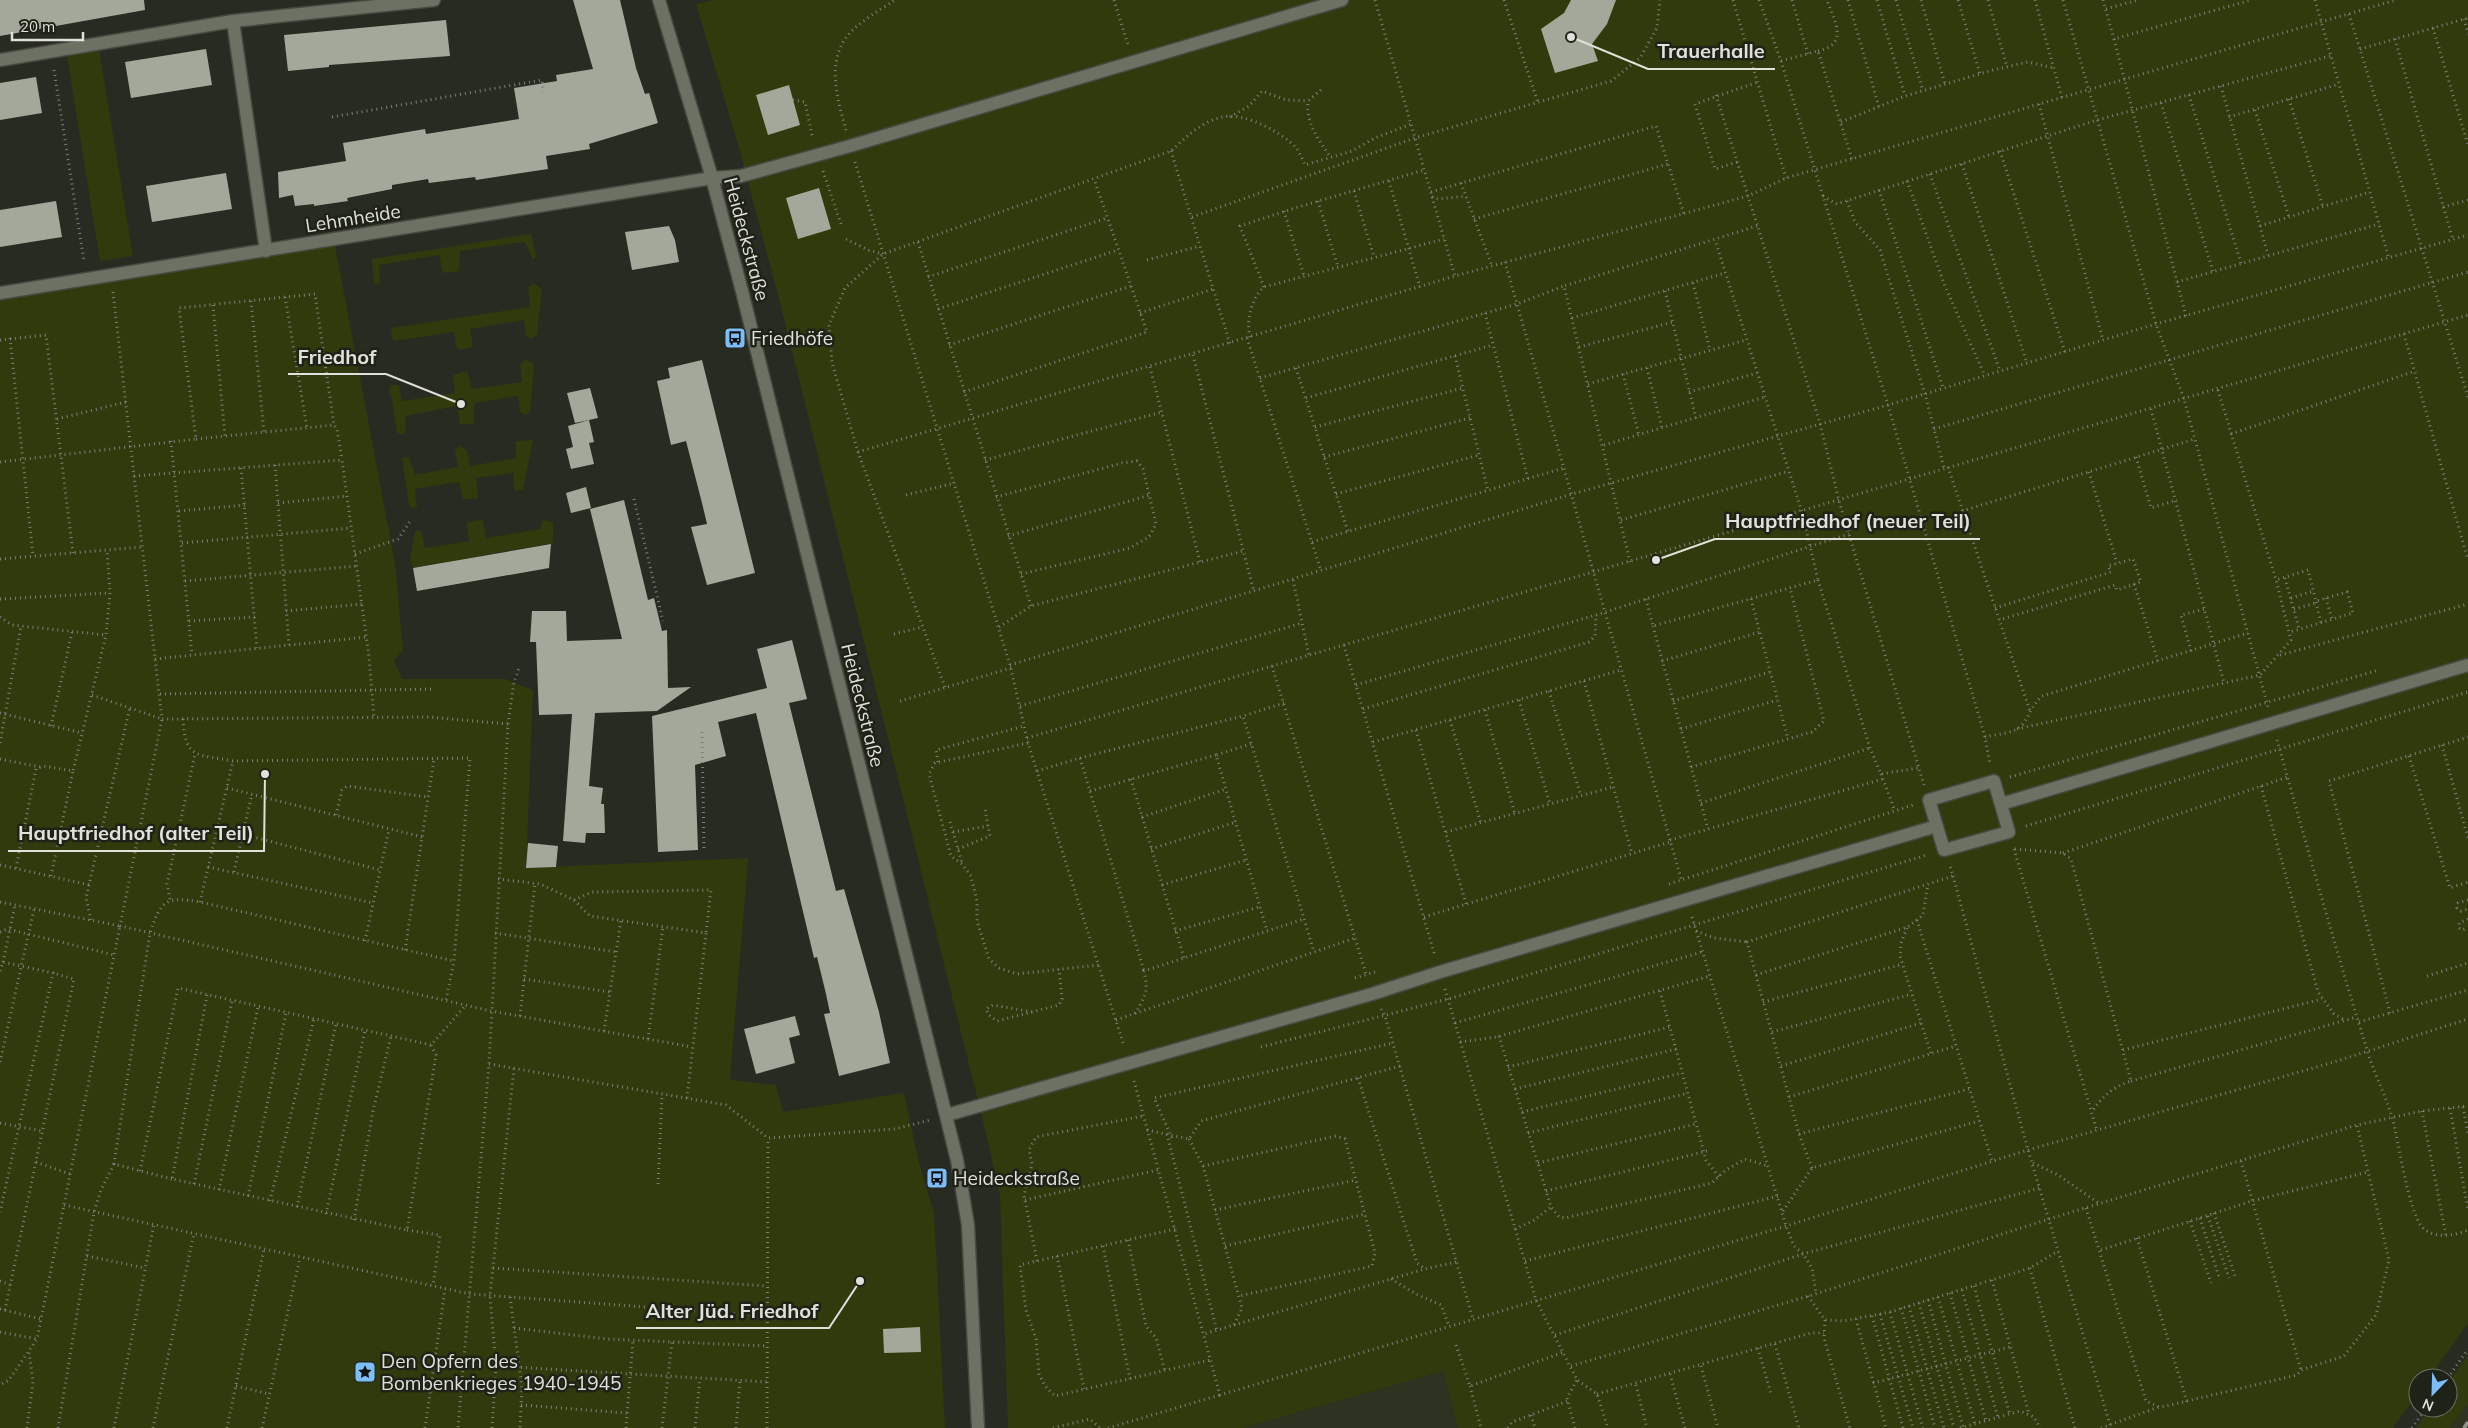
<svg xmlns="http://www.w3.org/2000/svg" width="2468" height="1428" viewBox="0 0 2468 1428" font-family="Mulish,sans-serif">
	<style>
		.built { fill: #2e3221 }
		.green { fill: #313a0d }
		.building { fill: #a4a89b }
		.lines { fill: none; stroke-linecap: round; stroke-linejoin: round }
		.service-casing { stroke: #474940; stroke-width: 15 }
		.minor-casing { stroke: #474940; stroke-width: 15 }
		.tertiary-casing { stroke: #474940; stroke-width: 15 }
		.path { stroke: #7e8078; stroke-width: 3; stroke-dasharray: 1 4; stroke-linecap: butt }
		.service { stroke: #6d7164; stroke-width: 12 }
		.minor { stroke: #6d7164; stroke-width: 12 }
		.tertiary { stroke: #6d7164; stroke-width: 12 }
		.rail { stroke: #93958d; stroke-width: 4; stroke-dasharray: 8 4; stroke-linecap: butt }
		.labels { text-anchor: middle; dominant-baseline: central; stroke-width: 5; stroke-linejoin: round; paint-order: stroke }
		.street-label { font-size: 19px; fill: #dfe1da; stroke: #1f2217 }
		.poi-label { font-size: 19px; fill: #dfe1da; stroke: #1f2217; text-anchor: start }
		.leader { fill: none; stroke: #dfe1da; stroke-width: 2 }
		.callout-dot { fill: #dfe1da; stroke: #1f2217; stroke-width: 2 }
		.callout-label { font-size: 20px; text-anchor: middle; font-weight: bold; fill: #dfe1da; stroke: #1f2217; stroke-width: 5; stroke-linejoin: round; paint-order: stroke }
	</style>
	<rect width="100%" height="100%" fill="#282b21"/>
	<path class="built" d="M1445 1371 1458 1428H1243Z
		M2468 1403V1428H2450Z"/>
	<path class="green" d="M714 0H2468V1323L2429 1378H2418V1393L2393 1428H1458L1444 1371 1243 1428H1008L1000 1196 985 1129 778 295 738 144 696 4Z
		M99 50 133 256 100 261 67 56Z
		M531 234 536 256 533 260 525 242 460 251 459 271 443 273 439 255 379 265 380 283 376 285 374 283 372 259Z
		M334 240 395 563 403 650 394 660 402 679H505L533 690 526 868 748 858 730 1080 776 1085 783 1112 904 1093 919 1163 934 1213 945 1428H0V293Z
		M534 283 542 290 537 335 531 339 526 336 524 320 470 329 473 345 471 348 460 350 456 347 454 332 393 341 391 328 530 307 528 287Z
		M525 360 529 361 534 365 530 413 525 415 520 412 518 396 474 403V424H460L457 406 405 416 406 433 401 435 397 432 391 395H389L390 385H399L402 401 455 393 453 375 467 371 472 389 522 382 520 365Z
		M533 440 523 490 516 491 514 489 513 473 476 478 478 494 477 499H463L459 482 415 489 417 507 411 508 409 505 402 458 409 457 415 475 458 467 455 451 460 446 467 450 470 466 516 458V441Z
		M480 520 483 521 486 538 540 529 543 520 553 522V543L413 568 410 561 415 531H421L425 548 469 541 467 525 468 522Z
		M2468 1355V1403L2450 1428H2416L2430 1408H2448V1383Z"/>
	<path class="building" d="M0 0H144L145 10 0 36Z
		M573 0H620L636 68 645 94 649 93 658 123 589 144 590 149 546 156 548 169 476 180 475 177 429 183 428 179 392 185V189L347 198 348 201 314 206V204L295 206 293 195 279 198 278 172 346 161 343 143 425 129 426 134 519 119 514 88 557 81 556 75 593 69Z
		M1571 0H1616L1607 24 1592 44 1598 61 1555 73 1541 29 1564 13Z
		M446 20 450 56 329 65V67L288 71 284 35Z
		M206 49 212 85 131 98 125 62Z
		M36 77 42 113 0 120V83Z
		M789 85 800 125 768 135 756 95Z
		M226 173 232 209 152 222 146 186Z
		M819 188 831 229 798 239 786 198Z
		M56 201 62 237 0 247V210Z
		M669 226 675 240 679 262 632 270 625 232Z
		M702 360 755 573 707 585 691 527 707 524 702 503 686 441 671 445 657 381 670 378 668 368Z
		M590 388 598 418 575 423 567 393Z
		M589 420 594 442 584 444 589 443 594 464 571 469 566 449 573 447 568 426Z
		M586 487 591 508 571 513 566 493Z
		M624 500 648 600 654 598 662 631 667 630 668 688 691 687 657 711 595 713 589 786 603 788 601 804H604L605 833H586L585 843 563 841 572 714 539 715 536 642H530L532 611H566L567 641 622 639 590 509Z
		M551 544 549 568 417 591 413 568Z
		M792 640 807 699 789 703 836 891 844 889 879 1012 890 1063 839 1076 824 1014 830 1013 826 994 817 957 814 958 756 713 718 722 726 756 695 765 698 850 658 852 652 716 767 688 757 649Z
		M528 843 558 846 556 867 526 868Z
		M795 1016 800 1035 789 1038 795 1063 756 1074 744 1029Z
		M920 1327 921 1352 884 1353 883 1329Z"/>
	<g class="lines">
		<g class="service-casing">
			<path id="service" d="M712 178 741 176 850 146 1342 0
				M1994 781 2009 832 1944 850 1929 800Z
				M2001 804 2468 665
				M947 1115 1372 994 1440 972 1937 826"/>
		</g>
		<g class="minor-casing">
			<path id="minor" d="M233 21 266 251
				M0 60 233 21 434 0
				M0 293 712 178"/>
		</g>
		<g class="tertiary-casing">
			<path id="tertiary" d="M659 0 712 178 743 295 957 1160 968 1225 978 1428"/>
		</g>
		<path class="path" d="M1114 0 1128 45
			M1375 0 1455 276
			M1504 0 1538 103
			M1733 0 1786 178
			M1759 0 1781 61 1818 51 1852 159
			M1792 0 1808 54
			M1848 0 1879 107
			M1877 0 1905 96
			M1896 0 1923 91
			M1921 0 1945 84
			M1958 0 1980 74
			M1988 0 2007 67
			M2035 0 2062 98
			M2063 0 2156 324 2184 399 2268 707
			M2103 0 2114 39
			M2315 0 2389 259
			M2106 9 2138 0
			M2349 14 2468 397
			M2464 19 2468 34
			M2433 28 2468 145
			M2395 39 2453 240
			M2360 49 2468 18
			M1818 51C1850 44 1834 21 1827 0
			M1781 61 1888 405 1985 737 1990 764
			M54 70 84 261
			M2221 86 2268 255
			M1321 90 1308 101C1306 124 1318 139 1331 158
			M1716 95 1820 423 1839 501 1924 785
			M2189 95 2241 263
			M2289 99 2323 207
			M793 100 805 102 813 139
			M2161 103 2213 271
			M2039 104 2103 340
			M2255 110 2289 217
			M332 117 542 80 543 92
			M1230 117 1249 106 1262 91 1286 100 1308 101
			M2229 117 2339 84
			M1841 122 1905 96 1993 70 2028 62 2054 68
			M846 130C838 101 827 66 845 39 855 24 880 10 895 0
			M1171 151 1230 344
			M2000 151 2065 352
			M855 162 1010 665 1028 743 1124 1046
			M1737 162 1715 169 1695 104 1758 82
			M1962 164 2027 363
			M823 171 842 227
			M1930 174 2000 371
			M1389 181 1420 287
			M1907 181 1945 286 1985 376
			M1461 183 1492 266
			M1879 190 1943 388
			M1354 191 1374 257
			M1431 192 1656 126 1684 214
			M1823 196 1837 204 2097 120 2330 56
			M1432 197 1438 199 1466 196
			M1318 201 1338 267
			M1847 201 1855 222 1880 250 1925 394 1944 468
			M2443 207 2468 200
			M1284 211 1304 276
			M1192 217 1415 138 1611 81 1640 58 1657 28 1660 0
			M1474 219 1668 164
			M2260 226 2370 192
			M846 239 868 250 883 254
			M918 242 1031 606
			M1147 260 1200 246
			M1505 262 1682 882
			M928 277 1107 218
			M2177 282 2379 224
			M1693 283 1710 350
			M1264 287 1240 226 1295 208 1424 170
			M1665 291 1696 418
			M113 292 162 719 428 717 508 724 489 1064 458 1428
			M285 297 307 428
			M251 301 264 432
			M213 305 225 437
			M938 309 1118 250
			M1140 313 1213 289
			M1485 313 1528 479
			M2186 316 2114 39 2251 0
			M1572 318 1725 273
			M2404 334 2468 560
			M1250 337C1246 321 1251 298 1264 287L1444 239
			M10 338 33 556
			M1247 338 1321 571
			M0 340 46 335 73 553
			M949 345 1131 286
			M1579 347 1673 322
			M1193 355 1254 592
			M1455 356 1488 491
			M1680 359 1746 340
			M1150 367 1200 562
			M1296 368 1348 532
			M1647 368 1662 428
			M1623 374 1639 435
			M1260 378 1517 304 1564 286
			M1588 384 1681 358
			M2218 390 2276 580
			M964 392 1147 332 1094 179
			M1689 392 1757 373
			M1306 398 1493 345
			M2151 409 2224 683
			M57 419 126 402
			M1315 427 1463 388
			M1934 429 2468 272
			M2231 434 2415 371
			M196 439 334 425 337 429 342 460
			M171 441 192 655
			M1604 445 1765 397
			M858 452 1455 276 1748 196 1786 178 2396 0
			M1324 457 1470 418
			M2136 457 2151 508 2177 500
			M985 460 1162 412
			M0 462 196 439 179 308 315 294 334 425
			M275 465 289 645
			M1948 467 2030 711
			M241 468 257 648
			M2089 472 2117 563
			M134 476 342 460 369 657 374 718
			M1336 494 1479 455
			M906 495 955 483
			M996 497 1122 463 1137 461 1143 469 1156 524 1149 537 1130 548 1021 574
			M634 499 663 621
			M278 503 347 496
			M179 511 245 505
			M1962 511 2195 439
			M1621 520 1789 471
			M1008 536 1150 495
			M1312 542 1564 468
			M182 543 351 528
			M355 554 398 539 411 520
			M0 559 142 547
			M1630 562 1564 286 1757 226
			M2285 578 2299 629
			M1293 580 1309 656
			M1818 580 1870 748 1881 774 1918 768
			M185 581 357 566
			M2134 584 2158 661
			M2291 598 2314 591
			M2326 598 2332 619
			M0 599 110 593
			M1646 599 1653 626 1818 580 1802 512 1715 240
			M1751 599 1788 739
			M2316 602 2321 623
			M1995 608 2111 572 2108 566 2133 559 2141 582 2117 590 2115 585 1999 620
			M2294 609 2316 603
			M286 611 362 604
			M0 617 12 625 106 635
			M189 621 255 617
			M1653 626 1708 829
			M999 627 1031 606 1243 551
			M894 634 922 627
			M1344 645 1435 956
			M2191 651 2181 615 2205 609
			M2280 655 2468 604
			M155 659 367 637
			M1662 661 1760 632
			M1010 665 1572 494 1888 405 2156 324 2468 235
			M1272 666 1366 974
			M1584 681 1632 854
			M1356 685 1596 615 1849 534
			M945 687 858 452 832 363 829 325 845 288 883 254 1171 151C1186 137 1202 121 1223 117 1244 112 1282 132 1296 148 1300 152 1302 159 1305 165L1352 151 1375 138 1411 124
			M1549 691 1581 796
			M160 694 433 689
			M92 695 162 719 120 926 491 1011 692 1047
			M1519 700 1550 804
			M900 701 1011 668
			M1673 701 1770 672
			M1284 703 1243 716 1314 952
			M1020 706 1302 623
			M1363 709 1589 642 1595 636 1596 615
			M1485 710 1515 814
			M0 713 82 733
			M183 719C185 760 198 754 233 761L470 758 454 961 446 1000
			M1450 720 1481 823
			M508 724 514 682 519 668
			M51 726 72 632
			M1681 729 1777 700
			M2017 729 2260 675 2291 640 2276 580 2308 570 2316 601 2347 592 2353 613 2290 632
			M1416 730 1466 904
			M702 732 704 848
			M1985 737C1996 734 2015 734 2023 724 2030 714 2033 704 2042 696L2248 633
			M1027 738 2468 315
			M2277 740C2306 843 2335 947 2367 1050 2374 1073 2385 1094 2392 1117 2399 1142 2408 1210 2422 1227 2432 1239 2456 1236 2468 1230
			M1373 742 1621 670
			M0 743 21 626
			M1028 743 935 763 929 774 951 856 962 864 971 876 977 901V921L989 959 999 968 1017 974 1099 965
			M1251 744 1216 755 1267 931
			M2442 745 2468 838
			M2409 756 2450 888 2468 882
			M1080 758 1243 716
			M0 759 40 767
			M938 762 936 750 1024 726
			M1691 767 1812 732 1824 721 1790 588
			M1037 771 1080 758 1144 971
			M1881 774 1895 811
			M2010 777 2379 670
			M1131 779 1184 958
			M2261 786 2318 992 2334 1014 2345 1020
			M227 788 422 837
			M1090 791 1216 755
			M1701 803 1870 748
			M336 815 342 790 347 786 428 797
			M1142 817 1226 789
			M950 822 962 863
			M2026 826 2468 692
			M953 832 988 826
			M1446 832 1613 787
			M242 834 380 870
			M1670 840 1883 779
			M958 849 990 836 985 809
			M1151 849 1236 822
			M2014 849 2097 1131
			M2015 849 2063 853 2071 859 2131 1081C2113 1087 2102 1096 2092 1112
			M2063 853 2288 777
			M0 865 90 885
			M208 867 373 903
			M16 868 36 769 43 766 73 771 106 635 110 593 107 550
			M234 872 252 794
			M51 876 73 771
			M1953 876 2028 1150 2111 1428
			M498 879 540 884 574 900 590 916 706 933 687 1098
			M1669 884 1913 805
			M1162 885 1246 860
			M170 899 167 884 195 754
			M574 900 592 892 711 890 706 933
			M2468 900 2458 903 2457 908 2461 911 2468 909
			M0 902 120 926 37 1339 9 1380 0 1385
			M200 902 233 761
			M1424 917 1670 842
			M1692 917 1786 1226 1794 1246 1803 1254 1812 1268 1816 1293
			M2468 919 2459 923V928L2462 930 2468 928
			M91 920 86 898 130 707
			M1917 920 1992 1161
			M1907 928 1901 943 1900 956 1931 1054
			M1175 931 1259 907
			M1696 931 1714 938 1747 942
			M0 932 7 929 114 955
			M495 933 616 952
			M365 941 389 829
			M405 950 434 759
			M3 962 15 905
			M0 971 3 962 53 973 0 1212
			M1756 975 1908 927 1923 915 1928 884
			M2427 976 2468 963
			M1355 978 1375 972
			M524 979 610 992
			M1445 989 1536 1300 1577 1380 1597 1394 1608 1428
			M1660 991 1706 1160 1719 1177
			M207 995 172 1179 407 1230 436 1055 431 1045
			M1763 1002 1903 964
			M1381 1009 1385 1016 1473 1319
			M1032 1012 993 1005 986 1009 989 1015 997 1021 1059 1005 1062 999 1059 969
			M2390 1013 2329 781 2468 737
			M1135 1014C1145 996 1149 992 1144 971L1304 919
			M520 1016 535 883
			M1116 1020 1355 938
			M2359 1022 2468 990
			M1455 1023 1702 952
			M604 1031 621 920
			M1772 1032 1912 994
			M1499 1036 1551 1207 1559 1217 1565 1218 1712 1183 1726 1170 1745 1159 1768 1166
			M648 1039 663 927
			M1460 1042 1497 1037 1710 976
			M1261 1047 1448 999 1927 855
			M2123 1050 2322 999
			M0 1062 34 909
			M489 1064 726 1105 768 1138 895 1129 930 1120
			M1781 1066 1921 1023
			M1508 1067 1670 1027
			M1358 1078 1417 1263 1425 1269 1456 1262
			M1134 1081 1220 1395 1786 1226 2028 1150 2334 1062 2468 1019
			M2131 1081 2357 1017
			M1515 1089 1676 1049
			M1789 1097 1956 1046
			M2463 1107 2468 1134
			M2450 1108 2468 1210
			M2422 1111 2446 1236
			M1522 1112 1682 1073
			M0 1123 42 1131
			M1147 1130 1189 1139 1201 1121 1400 1066
			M1528 1133 1688 1093
			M1167 1134 1217 1331
			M1799 1134 1969 1089
			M1172 1138 1154 1098 1393 1043
			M1189 1139 1203 1166 1242 1308 1234 1325 1204 1334
			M2241 1161 2301 1370
			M36 1162 70 1174
			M1538 1163 1696 1124
			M2033 1163 2058 1175 2100 1204
			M114 1164 150 933C161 900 166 896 200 902L454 961
			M1203 1166 1336 1136 1345 1139 1375 1253 1372 1266 1239 1296
			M1812 1168 1799 1134 1747 942 1953 876 1950 866
			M140 1171 178 988 431 1045 466 1005
			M194 1184 232 1001
			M658 1184 662 1094
			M219 1190 258 1007
			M1546 1191 1707 1151
			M248 1196 286 1013
			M1025 1200 1158 1170
			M270 1201 314 1019
			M64 1205 470 1294 767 1316
			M297 1207 336 1024
			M2086 1208 2146 1401 2159 1407 2166 1406 2297 1375 2301 1370 2344 1356 2376 1315 2389 1260 2357 1125
			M1215 1210 1356 1180
			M1783 1211 1812 1168 1979 1121
			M2214 1213 2235 1276
			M326 1214 365 1030
			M2208 1216 2229 1278
			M2200 1218 2220 1280
			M354 1220 373 1111 391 1036
			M2190 1221 2211 1283
			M1175 1229 1020 1265 1026 1310 1036 1339 1039 1374 1045 1386 1055 1396 1210 1360
			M1515 1229 1533 1221 1551 1207
			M407 1230 440 1235 433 1286
			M2137 1238 2187 1402
			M1128 1240 1146 1326 1156 1338 1165 1371
			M1103 1246 1130 1379
			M1225 1246 1365 1214
			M2101 1250 2252 1201 2368 1172
			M87 1256 145 1268
			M1057 1256 1084 1389
			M1037 1261 1024 1196 1032 1164 1029 1150 1036 1137 1143 1116
			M1525 1261 1778 1196
			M493 1268 767 1286
			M2030 1268 2075 1428
			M1391 1279 1416 1294 1441 1305 1449 1326
			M1992 1280 2029 1414
			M0 1281 10 1285
			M1974 1286 2010 1415
			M1962 1290 1998 1418
			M1950 1293 1986 1421
			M1808 1296 1825 1320 1843 1321 1890 1312 2030 1268 2058 1251
			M510 1297 522 1387 520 1428
			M1938 1297 1975 1424
			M1928 1300 1963 1427
			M1919 1303 1954 1428
			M1909 1306 1944 1428
			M1901 1308 1935 1428
			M0 1309 41 1319
			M5 1310 74 979 53 973
			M1890 1312 1923 1428
			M1880 1314 1913 1428
			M1872 1316 1903 1428
			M1856 1319 1886 1428
			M1825 1320 1824 1338 1850 1428
			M1234 1325 1425 1269
			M514 1328 607 1339 767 1346
			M0 1332 37 1339
			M1555 1335 1803 1254 2040 1188
			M1775 1344 1799 1428
			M1456 1345 1470 1386 1564 1352
			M1758 1348 1771 1394
			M496 1366 767 1382
			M1571 1366 1812 1295 2049 1219 2357 1125 2422 1111 2468 1106
			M1701 1366 1718 1428
			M1670 1374 1685 1428
			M2448 1378 2468 1349
			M1873 1383 2010 1347
			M1636 1385 1647 1428
			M236 1386 269 1394
			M1470 1386 1481 1428
			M1597 1394 1811 1333H1824
			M521 1405 627 1413
			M1531 1415 1535 1428
			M27 1428 33 1382 29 1352
			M58 1428 94 1212 101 1190 114 1164 172 1179
			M114 1428 154 1224
			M153 1428 194 1233
			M227 1428 264 1249
			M262 1428 300 1257
			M425 1428 445 1289
			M492 1428 496 1366 490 1296 514 1068
			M626 1428 633 1340
			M662 1428 672 1342
			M695 1428 700 1378
			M736 1428 740 1380
			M767 1428 768 1138
			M1053 1428 1090 1419 1100 1428
			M1108 1428 1220 1395
			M1508 1428 1512 1422 1568 1401
			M1575 1428 1567 1398 1577 1380
			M1960 1428 2020 1411 2034 1417 2040 1428
			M2101 1428 2159 1407
			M2412 1428 2426 1408"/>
		<use href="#service" class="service"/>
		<use href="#minor" class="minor"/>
		<use href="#tertiary" class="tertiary"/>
		<path class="rail" d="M2464 1428 2468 1422"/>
	</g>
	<defs>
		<g id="bus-square" transform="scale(1.125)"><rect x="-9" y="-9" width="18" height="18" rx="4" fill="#7dbef9" stroke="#1f2217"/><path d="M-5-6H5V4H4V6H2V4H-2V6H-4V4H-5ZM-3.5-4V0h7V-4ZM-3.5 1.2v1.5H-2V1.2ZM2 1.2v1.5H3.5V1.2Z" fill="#111"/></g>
		<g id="sight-square" transform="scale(1.125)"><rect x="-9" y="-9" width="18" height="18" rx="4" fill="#7dbef9" stroke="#1f2217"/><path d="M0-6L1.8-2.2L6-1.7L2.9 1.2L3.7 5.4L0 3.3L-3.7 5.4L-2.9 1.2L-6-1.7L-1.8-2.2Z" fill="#111"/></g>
	</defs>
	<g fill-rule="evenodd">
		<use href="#bus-square" x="735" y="338"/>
		<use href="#bus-square" x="937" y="1178"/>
		<use href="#sight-square" x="365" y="1372"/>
	</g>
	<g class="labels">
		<g class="street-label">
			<text transform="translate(353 218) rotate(-9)">Lehmheide</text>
			<text transform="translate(747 239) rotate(75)">Heideckstraße</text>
			<text transform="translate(863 705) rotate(76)">Heideckstraße</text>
		</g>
		<g class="poi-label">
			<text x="751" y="338">Friedhöfe</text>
			<text x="953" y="1178">Heideckstraße</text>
			<text x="381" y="1361">Den Opfern des<tspan x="381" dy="22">Bombenkrieges 1940-1945</tspan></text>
		</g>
	</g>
	<path class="leader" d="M1571 37L1648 69H1775M461 404L386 374H288M1656 560L1715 539H1980M265 774L264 851H8M860 1281L829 1328H636"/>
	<g class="callout-dot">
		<circle cx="1571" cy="37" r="5"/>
		<circle cx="461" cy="404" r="5"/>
		<circle cx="1656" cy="560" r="5"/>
		<circle cx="265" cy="774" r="5"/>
		<circle cx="860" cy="1281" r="5"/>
	</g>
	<g class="callout-label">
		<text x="1711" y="58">Trauerhalle</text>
		<text x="337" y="364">Friedhof</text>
		<text x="1848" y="528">Hauptfriedhof (neuer Teil)</text>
		<text x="136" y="840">Hauptfriedhof (alter Teil)</text>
		<text x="732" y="1318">Alter Jüd. Friedhof</text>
	</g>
	<g transform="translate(2433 1393) rotate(203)"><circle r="24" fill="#1f2217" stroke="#6c6e65"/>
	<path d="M0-4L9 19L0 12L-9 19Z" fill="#7dbef9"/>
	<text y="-8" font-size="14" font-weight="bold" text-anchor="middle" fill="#dfe1da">N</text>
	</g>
	<path d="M12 32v8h71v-8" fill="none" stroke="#dfe1da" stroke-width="2.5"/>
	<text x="20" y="32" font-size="15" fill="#dfe1da" stroke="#1f2217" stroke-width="4" paint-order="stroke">20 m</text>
</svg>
